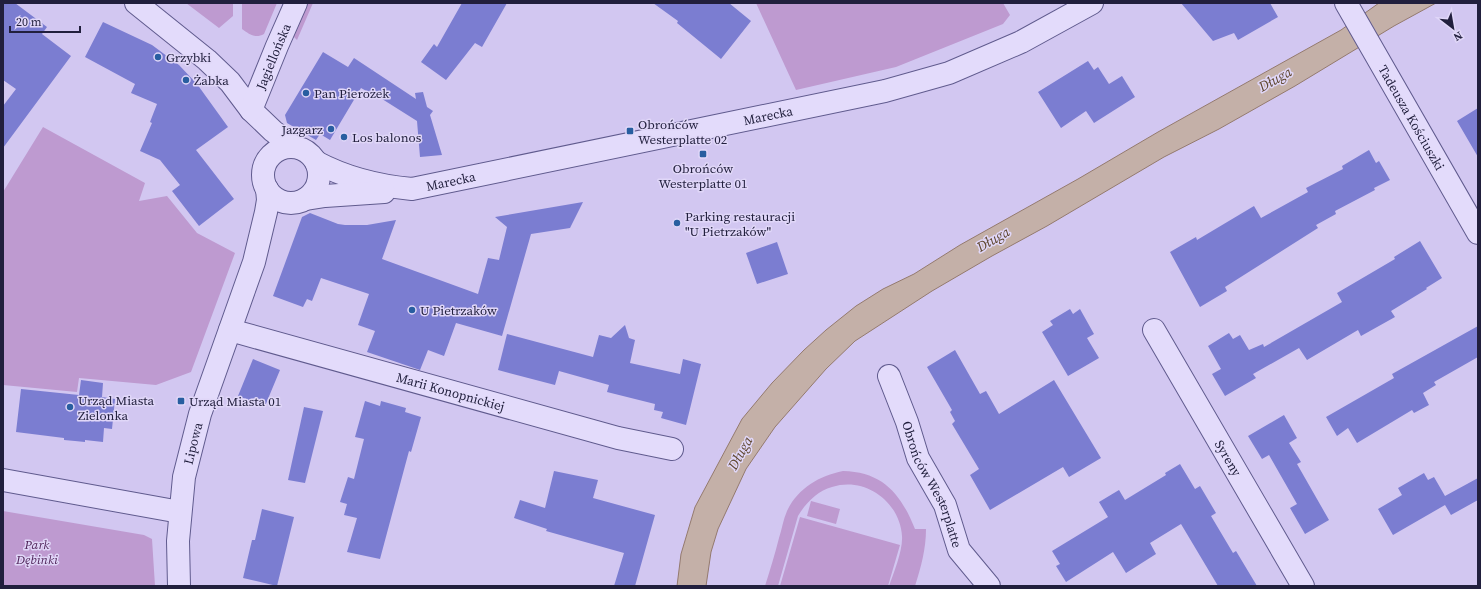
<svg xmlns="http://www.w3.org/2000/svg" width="1481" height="589" viewBox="0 0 1481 589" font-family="'Source Serif 4',serif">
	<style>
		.green { fill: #be9ad0 }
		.water { fill: #c4b0a8; stroke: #947a6e }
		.building { fill: #7b7dd1 }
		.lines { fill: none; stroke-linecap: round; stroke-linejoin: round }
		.minor-casing { stroke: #605b8e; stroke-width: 24 }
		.minor { stroke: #e3dbfb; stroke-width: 22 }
		.poi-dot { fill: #285ea0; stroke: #e0d7f8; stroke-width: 1.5 }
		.labels { text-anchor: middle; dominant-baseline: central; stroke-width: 3; stroke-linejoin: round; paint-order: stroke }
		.street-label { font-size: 13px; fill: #211f3d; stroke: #e0d7f8 }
		.poi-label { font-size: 13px; fill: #211f3d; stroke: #e0d7f8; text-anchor: start }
		.park-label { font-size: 13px; font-style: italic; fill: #51255b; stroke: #e0d7f8 }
		.water-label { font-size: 14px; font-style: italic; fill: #5e462e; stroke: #e0d7f8 }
	</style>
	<rect width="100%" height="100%" fill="#d2c7f1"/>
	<path class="green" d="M186 3H233V16L219 28Z
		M242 3H277L264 34C255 39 249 34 242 29Z
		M308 3H313L297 40 293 36Z
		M756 3H1003L1010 15 1003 24 896 67 796 90Z
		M43 127 145 183 139 201 167 196 197 233 235 253 191 372 156 385 79 378 77 392 3 385V192Z
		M843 471C883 472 901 494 915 529H926C926 549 921 567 915 586H889C894 572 903 550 902 536 900 502 865 476 832 487 817 491 805 504 798 516L778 586H765C770 570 775 554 779 538 782 529 783 520 787 511 798 488 819 476 843 471Z
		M811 501 840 509 836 524 807 516Z
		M3 511 144 535 152 539 155 586H3Z
		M800 517 900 545 888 586H780Z"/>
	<path class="water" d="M1379 3H1436L1394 26 1295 86 1219 129 1164 157 1047 226 992 256 932 291 855 341 826 369 775 427 746 469 718 529 711 552 706 586H677L681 554 695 507 742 419 772 383 804 350 826 330 856 306 883 289 914 274 960 245 1078 179 1158 132 1341 30Z"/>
	<path class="building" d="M3 3H15L47 27 42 34 71 56 3 148V106L16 89 3 80Z
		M462 3H507L482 47 475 43 446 80 421 62 434 44 437 47Z
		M653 3H729L751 21 721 59 677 23 678 21Z
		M1181 3H1270L1278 17 1238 40 1234 33 1213 41Z
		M103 22 152 45 179 65 197 84 228 127 196 150 234 199 199 226 172 191 180 185 160 160 140 151 152 123 150 122 157 104 131 93 135 84 85 57Z
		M323 52 348 67 354 58 416 99 415 93 423 92 427 107 433 111 430 115 442 155 420 157 417 121 371 92 370 93 361 88 330 140 320 134 316 140 287 123 285 115Z
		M1088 61 1094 70 1098 67 1109 84 1122 76 1135 97 1094 123 1086 111 1061 128 1038 92Z
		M1478 108V157L1457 121Z
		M1369 150 1376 163 1379 161 1390 180 1374 188 1375 190 1335 211 1336 214 1316 225 1318 228 1225 287 1227 291 1200 307 1170 252 1196 237 1197 240 1254 206 1261 218 1308 192 1306 188 1343 169 1342 166Z
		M583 202 570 228 531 234 502 336 456 323 444 356 428 350 420 370 367 352 375 331 358 325 369 294 321 278 312 301 307 299 303 307 273 296 302 217 310 213 338 224 345 225H367L396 220 382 259 478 294 488 258 499 260 507 227 495 217Z
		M1420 241 1442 278 1426 288 1427 289 1391 311 1395 317 1361 336 1358 330 1307 360 1299 348 1253 374 1256 378 1225 396 1212 374 1221 369 1208 346 1229 333 1233 339 1240 335 1249 350 1263 344 1264 347 1342 302 1337 293 1395 259 1394 257Z
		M777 242 788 274 757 284 746 253Z
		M1070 309 1073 314 1080 309 1094 334 1087 338 1099 358 1068 376 1042 332 1053 325 1050 321Z
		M625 325 629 338 635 340 630 363 680 374 683 359 701 364 686 425 661 418 663 412 654 410 655 404 607 392 609 385 559 371 555 385 498 370 507 334 593 357 599 335 611 338Z
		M1478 326V357L1434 382 1436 385 1423 393 1429 405 1414 413 1412 410 1357 443 1348 428 1337 436 1326 417 1394 378 1392 374Z
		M955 350 980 394 986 391 999 414 1054 380 1101 458 1069 477 1063 467 990 510 970 475 979 469 952 424 955 421 950 412 952 410 927 367Z
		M253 359 280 370 265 406 238 396Z
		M81 380 103 383 102 397 115 399 112 429 104 428 103 442 85 440V442L75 441 64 440V438L16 432 21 389 79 395Z
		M365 401 380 406 381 401 406 408 405 412 421 417 411 452 409 451 380 559 347 552 357 518 344 515 347 504 340 502 348 477 354 479 364 439 355 437Z
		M304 407 323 411 305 483 288 480Z
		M1284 415 1297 438 1289 443 1301 462 1297 464 1329 520 1305 534 1290 508 1297 504 1269 455 1262 459 1248 436Z
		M1180 464 1195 489 1200 486 1216 513 1211 516 1233 553 1236 551 1257 586H1218L1181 524 1150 543 1156 554 1126 573 1113 552 1066 582 1056 566 1060 564 1052 551 1108 517 1099 502 1119 490 1125 500 1166 475 1165 473Z
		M554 471 598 480 593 498 655 515 635 586H614L624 553 546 531 547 529 514 518 520 500 545 508Z
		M1424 473 1428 480 1434 477 1445 496 1478 478V500L1451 515 1445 505 1393 535 1378 509 1402 495 1398 488Z
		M262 509 294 517 277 586 243 578 252 540H255Z"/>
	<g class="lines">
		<g class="minor-casing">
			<g id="minor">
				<path d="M136 3 207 60 230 82 251 110 273 131 294 147"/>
				<path id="s1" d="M1346 3 1478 233"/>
				<path id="s2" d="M251 110 277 46 296 3"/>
				<circle cx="291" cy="175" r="28"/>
				<path id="s3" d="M316 162C346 178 379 186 412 189L885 91 949 73 1021 42 1092 3"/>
				<path d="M306 199 325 196 384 192"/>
				<path id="s4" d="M230 330 618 438 672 449"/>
				<path id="s5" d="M1154 330 1303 586"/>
				<path id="s6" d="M889 376 907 422 918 458 945 505 959 550 989 586"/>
				<path d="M3 480 180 512"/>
				<path id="s7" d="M179 586 178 541 184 477 200 414 254 262 266 212 268 200 267 189"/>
			</g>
		</g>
		<use href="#minor" class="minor"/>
	</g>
	<g class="poi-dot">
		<circle cx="158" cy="57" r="4"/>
		<circle cx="186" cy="80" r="4"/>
		<circle cx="306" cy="93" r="4"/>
		<circle cx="331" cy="129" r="4"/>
		<rect x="626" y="127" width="8" height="8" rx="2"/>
		<circle cx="344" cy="137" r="4"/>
		<rect x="699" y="150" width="8" height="8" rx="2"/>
		<circle cx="677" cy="223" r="4"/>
		<circle cx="412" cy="310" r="4"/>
		<rect x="177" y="397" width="8" height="8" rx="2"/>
		<circle cx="70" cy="407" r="4"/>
	</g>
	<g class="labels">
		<g class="street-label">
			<text stroke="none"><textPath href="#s2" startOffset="58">Jagiellońska</textPath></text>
			<text stroke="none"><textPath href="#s3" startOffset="464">Marecka</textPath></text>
			<text stroke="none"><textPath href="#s1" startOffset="132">Tadeusza Kościuszki</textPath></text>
			<text stroke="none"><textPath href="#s3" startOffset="140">Marecka</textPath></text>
			<text stroke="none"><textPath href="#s4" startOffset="229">Marii Konopnickiej</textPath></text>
			<text stroke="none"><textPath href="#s7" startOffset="144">Lipowa</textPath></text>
			<text stroke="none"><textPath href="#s5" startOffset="148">Syreny</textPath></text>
			<text stroke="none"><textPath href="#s6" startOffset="117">Obrońców Westerplatte</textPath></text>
		</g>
		<g class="poi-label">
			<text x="166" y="57">Grzybki</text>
			<text x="194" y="80">Żabka</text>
			<text x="314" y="93">Pan Pierożek</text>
			<text x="638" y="124">Obrońców<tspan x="638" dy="15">Westerplatte 02</tspan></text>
			<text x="323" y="129" text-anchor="end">Jazgarz</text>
			<text x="352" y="137">Los balonos</text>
			<text x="703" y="168" text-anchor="middle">Obrońców<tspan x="703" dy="15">Westerplatte 01</tspan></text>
			<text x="685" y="216">Parking restauracji<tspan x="685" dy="15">"U Pietrzaków"</tspan></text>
			<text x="420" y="310">U Pietrzaków</text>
			<text x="78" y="400">Urząd Miasta<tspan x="78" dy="15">Zielonka</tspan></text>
			<text x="189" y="401">Urząd Miasta 01</text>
		</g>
		<g class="park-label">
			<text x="37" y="544">Park<tspan x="37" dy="15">Dębinki</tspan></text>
		</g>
		<g class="water-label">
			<text transform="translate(1275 79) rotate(-29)">Długa</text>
			<text transform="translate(993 239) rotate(-30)">Długa</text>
			<text transform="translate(740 453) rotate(-61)">Długa</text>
		</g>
	</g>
	<rect width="1481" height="589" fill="none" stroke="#211f3d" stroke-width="8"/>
	<g transform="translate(1453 28) rotate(149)" stroke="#e0d7f8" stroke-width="3" paint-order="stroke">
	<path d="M0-3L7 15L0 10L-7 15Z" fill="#211f3d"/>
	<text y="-6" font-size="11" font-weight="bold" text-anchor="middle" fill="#211f3d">N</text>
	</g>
	<path d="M10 26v6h70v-6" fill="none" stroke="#211f3d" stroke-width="2"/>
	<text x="16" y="26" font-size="12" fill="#211f3d" stroke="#e0d7f8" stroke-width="3" paint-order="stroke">20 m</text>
</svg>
